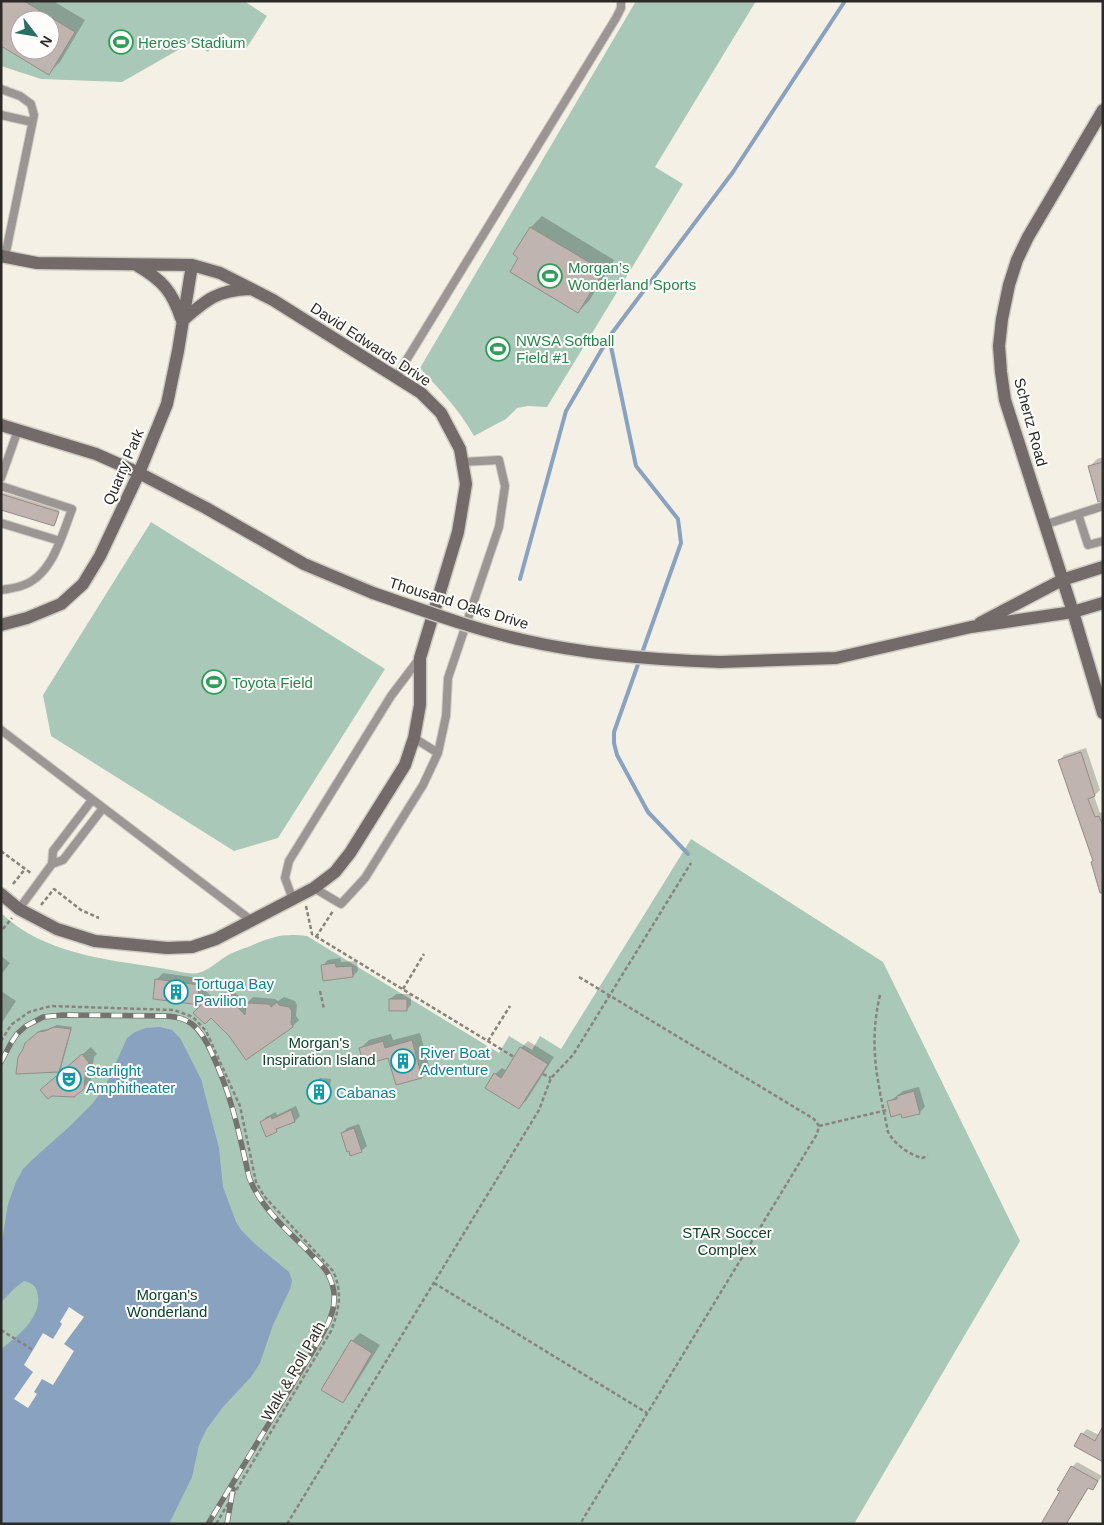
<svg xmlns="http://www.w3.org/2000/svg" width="1104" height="1525" viewBox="0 0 1104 1525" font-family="Arial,sans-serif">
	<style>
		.green { fill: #aac8b8; fill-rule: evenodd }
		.water { fill: #89a2c0 }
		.pier { fill: #f4f0e6 }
		.shadow { fill: #0003; fill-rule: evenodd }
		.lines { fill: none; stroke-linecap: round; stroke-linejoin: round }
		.stream { stroke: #89a2c0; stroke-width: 4 }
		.building { fill: #bfb4b0; stroke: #968b87; fill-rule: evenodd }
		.lane-casing { stroke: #d0ccc3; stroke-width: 10 }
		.secondary-casing { stroke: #d0ccc3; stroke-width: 15 }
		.path { stroke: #87847d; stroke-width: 2.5; stroke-dasharray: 4 2.5; stroke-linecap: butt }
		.lane { stroke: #9b9694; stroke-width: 8 }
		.secondary { stroke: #726b69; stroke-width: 12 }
		.rail-casing { stroke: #75736d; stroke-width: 5.5 }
		.rail { stroke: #fefdfb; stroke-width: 4; stroke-dasharray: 11; stroke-linecap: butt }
		.secondary-bridge-casing { stroke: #d0ccc3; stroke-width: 15; stroke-linecap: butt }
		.secondary-bridge { stroke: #726b69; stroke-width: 12 }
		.labels { text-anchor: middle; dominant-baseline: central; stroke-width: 4; stroke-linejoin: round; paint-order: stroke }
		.leisure-label { font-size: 15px; fill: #27864d; stroke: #fefdfb; text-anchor: start }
		.street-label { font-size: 15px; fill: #2c2a26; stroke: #fefdfb }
		.culture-label { font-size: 15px; fill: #0d838f; stroke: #fefdfb; text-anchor: start }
		.park-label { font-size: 15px; fill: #0e432e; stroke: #fefdfb }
	</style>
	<rect width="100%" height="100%" fill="#f4f0e6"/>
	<path class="green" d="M1 1H244L267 16 246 49 223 33 215 44 214 43 208 52 192 42 122 82 41 79 1 66ZM20 20H50V50H20Z
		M636 1H756L655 167 683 184 547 407 528 406 517 408 506 419 474 436C458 408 441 391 420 368Z
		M151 522 385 669 278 838 234 851 51 736 43 695Z
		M691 839 883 962 1020 1241 854 1524H1V913C44 954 105 959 160 968 169 969 190 975 198 973 210 970 220 959 230 954 236 951 242 949 248 947 271 937 282 933 307 936L499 1053 509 1036 532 1050 540 1036 561 1049Z"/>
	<path class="water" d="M160 1027 172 1030 180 1038 201 1079 219 1148 223 1187 236 1222 242 1231 255 1244 289 1272 292 1281 290 1289 273 1325 260 1363 251 1377 222 1408 206 1430 199 1445 192 1477 169 1524H1V1349C17 1337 41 1318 38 1296 37 1287 33 1283 24 1281L15 1288 1 1302V1247L8 1204 16 1182 23 1169 32 1160 70 1126 93 1103 106 1085 127 1038 135 1032 146 1028Z"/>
	<path class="pier" d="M69 1307 84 1317 64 1344 74 1351 53 1385 42 1379 34 1392 37 1394 28 1408 14 1399 33 1372 24 1365 43 1333 53 1339 62 1324 60 1322Z"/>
	<path class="shadow" d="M1 1H53L85 20 60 62 49 73 1 44ZM20 20H50V50H20Z
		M542 216 614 260 589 301 578 312 520 258 531 227Z
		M1103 457V486L1089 467 1097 459Z
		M1 492 60 509 56 523 54 525 1 509Z
		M1086 748 1100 790 1094 796 1100 813 1103 812V893L1094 860 1059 761 1064 755Z
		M1 956 10 963 1 975Z
		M340 958 341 962 357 961 358 971 353 976 323 965 328 960Z
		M163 973 205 979 204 989 216 1001 225 992 228 995 233 990 246 1004 253 997 275 999 278 1001 284 997 295 1001 297 1005 296 1016 299 1020 293 1026 246 1058 204 1004 157 979Z
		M1 991 16 1001 1 1024Z
		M396 994H411V1005L406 1010 390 999Z
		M57 1025 72 1027 61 1068 59 1070 26 1044 41 1030 48 1029Z
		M420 1033 430 1069 421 1077 389 1056 361 1048 369 1040 391 1034 393 1040Z
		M528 1041 554 1057 526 1101 519 1107 495 1074 502 1068 507 1071 521 1048Z
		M91 1047 97 1054 94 1057 91 1080 83 1088 51 1094 50 1082Z
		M320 1078 331 1079 329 1094 323 1100 315 1083Z
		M919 1087 925 1107 919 1113H902L889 1102 903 1091Z
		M296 1106 300 1116 295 1121 281 1126 276 1131 261 1122 266 1117 276 1112 277 1115Z
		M359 1124 367 1146 361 1151 342 1133 347 1128Z
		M360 1333 380 1345 350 1393 342 1401 352 1341Z
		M1087 1429 1099 1435 1103 1461 1082 1434Z
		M1077 1462 1102 1476 1093 1489 1089 1487 1067 1524H1043L1061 1491 1072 1467Z"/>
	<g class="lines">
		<path class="stream" d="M609 337 636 466 678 519 681 543 614 732V743L617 755 648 812 688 854
			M520 579 566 411 609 337 733 172 845 1"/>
	</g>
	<path class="building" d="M1 1H24L75 32 49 75 1 46ZM20 20H50V50H20Z
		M530 227 604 271 578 313 510 272 518 258 513 254Z
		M1103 462V501L1098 502 1088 466Z
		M1 494 59 512 54 526 1 510Z
		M1081 752 1095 796 1088 799 1095 817 1099 816 1103 826V893H1100L1091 862 1093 861 1058 760Z
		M335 963 336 967 352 966 353 977 323 981 321 965Z
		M155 979 200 985 198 995 209 1006 218 997 221 1000 226 995 245 1015 246 1003 269 1004 271 1007 277 1002 279 1005 289 1007 292 1011 291 1023 293 1027 246 1060 229 1036 211 1018 205 1024 193 1013 201 1005 153 999Z
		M389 999H407V1011H389Z
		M54 1027 71 1029 59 1072 16 1074 18 1057 23 1049 25 1043 38 1032 45 1031Z
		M412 1040 422 1078 396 1085 388 1058 364 1065 359 1048 383 1041 385 1048Z
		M520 1047 548 1064 519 1109 485 1088 494 1073 501 1078Z
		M82 1054 89 1063 86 1066 84 1089 74 1097 52 1096 48 1099 40 1090Z
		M314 1082 326 1084 324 1101 312 1100Z
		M914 1091 920 1114 902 1118 901 1114 891 1117 887 1101 897 1099V1096Z
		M291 1110 295 1122 276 1129 277 1132 266 1137 260 1122 271 1116 272 1119Z
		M354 1128 362 1152 350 1156 349 1151 347 1152 341 1133Z
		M351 1340 372 1353 343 1403 321 1390Z
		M1103 1426V1462L1074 1446 1081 1433 1095 1441Z
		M1071 1466 1098 1481 1093 1490 1088 1488 1066 1524H1041L1060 1491 1057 1490Z"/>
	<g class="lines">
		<g class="lane-casing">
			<path id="lane" d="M1 89 20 96 31 104 34 115 5 257
				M1 115 32 122
				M396 377 616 18 621 8V1
				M1 478 18 430
				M1 486 72 509C62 535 52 577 21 586 15 588 8 589 1 590
				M1078 514 1088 545 1103 541
				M1 523 60 541
				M1044 525 1103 506
				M1 730 252 921
				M414 738 438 753
				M52 864 63 860 103 808
				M314 888 341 904 365 878 423 785 438 753 446 716 448 678 499 527 505 486 499 460 462 462
				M293 900 285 878 289 861 391 696 419 659
				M19 909 52 864 53 851 92 800"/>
		</g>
		<g class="secondary-casing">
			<path id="secondary" d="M1103 110 1028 237 1017 260 1009 285 1002 319 999 346 1001 372 1005 400 1073 612 1103 713
				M1 256 37 263 192 265 220 273 273 300 421 393 441 413 460 449 466 484 458 532 420 658V705L414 738 405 765 350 853 335 872 314 888 216 939 192 947 167 948 95 941 57 929 19 909 1 894
				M138 266C162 280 172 291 181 318
				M182 321C206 300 217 290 250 289
				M1 425 96 454 139 473 206 508 304 564 373 593
				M980 623 1062 580 1103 567
				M1 625 27 618 61 604 83 584 100 556 139 473 167 404 178 351 192 265
				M720 662 836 658 971 627 1073 612 1103 603"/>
		</g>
		<path class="path" d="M1 851 32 874
			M13 884 25 869
			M41 905 54 889 81 910 99 918
			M306 906 312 934 514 1057
			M3 929 12 918
			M316 937 333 911
			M579 977 814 1119 819 1126 817 1134 580 1524
			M403 989 424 954
			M320 991 324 1009
			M880 995C868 1047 878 1082 888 1132 894 1144 910 1155 922 1158L928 1156
			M1 1041 11 1025 29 1012 51 1006 174 1010 193 1017 206 1031 240 1106 256 1182 264 1196 333 1271C343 1292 339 1310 331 1331L216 1524
			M488 1041 510 1006
			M543 1074 551 1078
			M819 1126 887 1110
			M434 1283 647 1413
			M1 1330 33 1350
			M287 1524 539 1110 551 1078 573 1055 691 863"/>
		<use href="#lane" class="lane"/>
		<use href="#secondary" class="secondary"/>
		<g class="rail-casing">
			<path id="rail" d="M1 1062 11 1043 17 1034 26 1026 43 1017 63 1015 167 1016C176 1017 184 1018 192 1024 202 1032 208 1044 213 1056 232 1097 239 1133 249 1177 260 1207 286 1229 308 1251 314 1258 324 1266 328 1274 332 1282 335 1291 334 1300 334 1317 322 1334 314 1349L208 1524
				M227 1524 233 1489"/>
		</g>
		<use href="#rail" class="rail"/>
		<g class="secondary-bridge-casing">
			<path id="secondary-bridge" d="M373 593C423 610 472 629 523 640 588 655 654 660 720 662"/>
		</g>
		<use href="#secondary-bridge" class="secondary-bridge"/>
	</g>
	<defs>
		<g id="stadium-ring" transform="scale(1.25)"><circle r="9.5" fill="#fefdfb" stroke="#2e9e5b" stroke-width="1.5"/><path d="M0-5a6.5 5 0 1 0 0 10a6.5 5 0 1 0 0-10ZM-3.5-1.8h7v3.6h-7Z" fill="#2e9e5b"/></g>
		<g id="building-ring" transform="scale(1.25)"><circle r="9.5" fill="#fefdfb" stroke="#0f9aa8" stroke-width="1.5"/><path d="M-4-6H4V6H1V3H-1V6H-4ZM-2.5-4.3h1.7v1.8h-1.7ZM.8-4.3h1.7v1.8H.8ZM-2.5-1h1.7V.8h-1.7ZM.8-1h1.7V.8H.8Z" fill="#0f9aa8"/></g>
		<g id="theatre-ring" transform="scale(1.25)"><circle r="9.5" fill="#fefdfb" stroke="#0f9aa8" stroke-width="1.5"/><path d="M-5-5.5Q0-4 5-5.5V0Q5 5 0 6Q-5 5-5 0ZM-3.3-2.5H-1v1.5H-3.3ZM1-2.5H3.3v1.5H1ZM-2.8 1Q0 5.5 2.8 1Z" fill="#0f9aa8"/></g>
	</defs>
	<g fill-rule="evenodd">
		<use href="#stadium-ring" x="121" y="42"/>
		<use href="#stadium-ring" x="550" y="276"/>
		<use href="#stadium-ring" x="498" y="349"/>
		<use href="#stadium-ring" x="214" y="682"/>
		<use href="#building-ring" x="176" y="992"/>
		<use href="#building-ring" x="403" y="1061"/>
		<use href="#theatre-ring" x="69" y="1079"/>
		<use href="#building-ring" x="319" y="1092"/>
	</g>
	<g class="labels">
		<g class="leisure-label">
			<text x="138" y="42">Heroes Stadium</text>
			<text x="568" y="267">Morgan’s<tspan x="568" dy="17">Wonderland Sports</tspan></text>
			<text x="516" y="340">NWSA Softball<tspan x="516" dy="17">Field #1</tspan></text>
			<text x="232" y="682">Toyota Field</text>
		</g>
		<g class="street-label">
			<text transform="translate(371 344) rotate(33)">David Edwards Drive</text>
			<text transform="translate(1031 422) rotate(75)">Schertz Road</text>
			<text transform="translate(123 467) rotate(-67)">Quarry Park</text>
			<text transform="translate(459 603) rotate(17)">Thousand Oaks Drive</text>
			<text transform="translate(293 1371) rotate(-60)">Walk &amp; Roll Path</text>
		</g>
		<g class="culture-label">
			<text x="194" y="983">Tortuga Bay<tspan x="194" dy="17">Pavilion</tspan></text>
			<text x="420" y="1052">River Boat<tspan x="420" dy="17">Adventure</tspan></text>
			<text x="86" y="1070">Starlight<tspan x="86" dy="17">Amphitheater</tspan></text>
			<text x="336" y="1092">Cabanas</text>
		</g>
		<g class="park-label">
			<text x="319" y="1042">Morgan's<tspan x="319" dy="17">Inspiration Island</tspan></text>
			<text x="727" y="1232">STAR Soccer<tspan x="727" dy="17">Complex</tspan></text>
			<text x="167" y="1294">Morgan's<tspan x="167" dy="17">Wonderland</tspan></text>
		</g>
	</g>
	<rect width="1104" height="1525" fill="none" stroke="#2c2a26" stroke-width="5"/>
	<g transform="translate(35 35) rotate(121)"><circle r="24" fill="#fefdfb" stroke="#aaa9a6"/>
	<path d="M0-4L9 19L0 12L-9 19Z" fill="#2a6f63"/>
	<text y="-8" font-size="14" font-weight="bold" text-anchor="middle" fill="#2c2a26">N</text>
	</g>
</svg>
